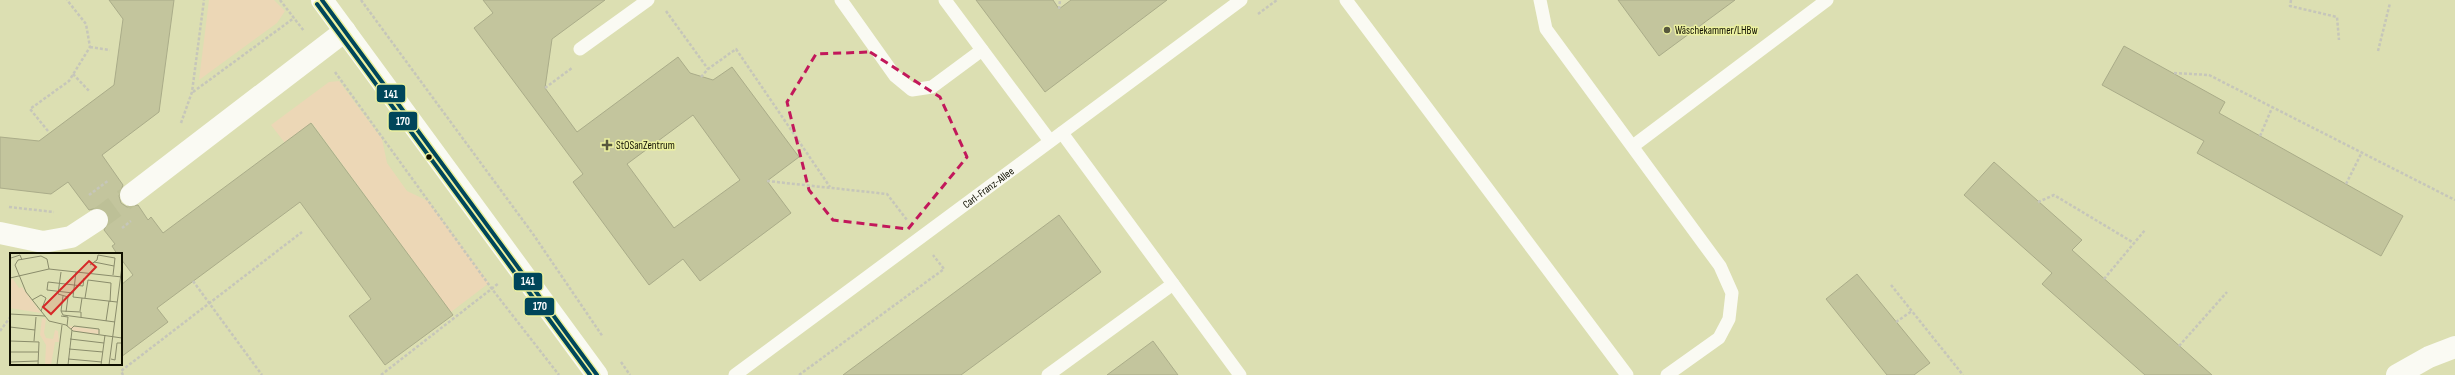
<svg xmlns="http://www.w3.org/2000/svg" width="2455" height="375" viewBox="0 0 2455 375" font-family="'Sofia Sans Condensed',sans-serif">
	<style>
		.green { fill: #ecd7b6 }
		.building { fill: #c3c59d; stroke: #aaac89; fill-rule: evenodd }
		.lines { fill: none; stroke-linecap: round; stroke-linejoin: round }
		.street-tunnel { stroke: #bdc097; stroke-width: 22; stroke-dasharray: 22 11; stroke-linecap: butt }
		.path { stroke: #c6c6ba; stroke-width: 2.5; stroke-dasharray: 3 2; stroke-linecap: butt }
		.lane { stroke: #fafaf3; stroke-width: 13 }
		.street { stroke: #fafaf3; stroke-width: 22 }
		.secondary { stroke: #fafaf3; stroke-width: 22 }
		.bus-1-casing { stroke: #ecf1a0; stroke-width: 7 }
		.bus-2-casing { stroke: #ecf1a0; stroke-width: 7 }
		.bus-1 { stroke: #00465a; stroke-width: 4 }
		.bus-2 { stroke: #00465a; stroke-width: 4 }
		.marked { fill: none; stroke: #c2185b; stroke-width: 3; stroke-dasharray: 8 5; stroke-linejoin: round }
		.poi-dot { fill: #57583e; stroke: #ecf1a0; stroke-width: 1.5 }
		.bus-dot { fill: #101000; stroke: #ecf1a0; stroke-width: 1.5 }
		.labels { text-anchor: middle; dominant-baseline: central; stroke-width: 3; stroke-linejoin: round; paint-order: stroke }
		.poi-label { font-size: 11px; fill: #101000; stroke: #ecf1a0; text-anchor: start }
		.street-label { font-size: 11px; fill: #101000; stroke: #ecf1a0 }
		.inset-road { fill: none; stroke: #8a8c6b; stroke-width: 1 }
		.view { fill: #d62828; fill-opacity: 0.15; stroke: #d62828; stroke-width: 2 }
		.inset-edge { fill: none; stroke: #101000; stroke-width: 2 }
		.line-badge { stroke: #ecf1a0; stroke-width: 1.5 }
		.badge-label { font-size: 11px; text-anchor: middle; font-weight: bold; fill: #fff }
	</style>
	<rect width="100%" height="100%" fill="#dcdfb2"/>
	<path class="green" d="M209 0H274L285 11 277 23 199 80Z
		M339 81 382 139 387 163 407 191 428 201 489 283 451 312 312 123 285 143 271 125 329 82Z"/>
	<path class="building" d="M109 0H174L159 112 102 155 123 185 119 196 121 203 127 207 138 205 148 220 151 217 163 233 311 123 453 315 385 365 349 316 371 299 300 202 157 308 168 322 121 357V285L133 275 121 259V254H117L112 246 115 244 104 230 109 220 107 213 97 208 89 210 68 182 51 194 0 188V137L39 141 114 85 123 19Z
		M483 0H605L552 39 545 88 577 132 678 57 690 73 713 80 732 67 799 157 767 181 791 213 700 281 683 259 649 285 573 182 583 174 474 28 493 13ZM693 115 740 180 674 228 627 164Z
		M976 0H1053L1059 9 1071 0H1167L1045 92Z
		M1618 0H1735L1659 56Z
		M2124 46 2225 102 2219 113 2403 216 2381 256 2197 153 2204 141 2102 85Z
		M1994 162 2082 240 2072 250 2212 375H2145L2042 284 2052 273 1964 195Z
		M1059 215 1101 272 961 375H843Z
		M1857 274 1930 363 1914 375H1887L1826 299Z
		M1153 341 1178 375H1107Z"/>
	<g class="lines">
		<path class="street-tunnel" d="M97 220 131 195"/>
		<path class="path" d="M280 0 304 31
			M361 0 533 234 603 337
			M2291 0 2290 6 2337 17 2339 40
			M1059 9 1060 0
			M666 11 708 69
			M1258 14 1277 0
			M90 47 110 50
			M2378 51 2390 3
			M335 72 492 289 559 375
			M2174 73 2209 75 2455 200
			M73 74 90 92
			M701 77 708 69 736 49 830 187
			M545 88 572 68
			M193 92 294 18
			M181 123 192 92 204 0
			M48 131 30 109 69 81 90 47 86 24 67 0
			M2260 136 2272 108
			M767 181 887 194 907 220
			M2346 184 2361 154
			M89 195 109 180
			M2038 202 2054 195 2134 243
			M9 207 54 212
			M122 228 131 221
			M2104 279 2145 230
			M193 281 262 375
			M1891 285 1963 375
			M1896 322 1912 311
			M0 331 11 316
			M2179 346 2227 292
			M621 362 630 375
			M123 375 121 371 302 232
			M381 375 499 283
			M799 375 944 269 933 255"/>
		<g class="lane">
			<path d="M841 0 895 76 912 90 932 87 982 50"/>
			<path d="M945 0 1050 141"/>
			<path d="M1346 0 1627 375"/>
			<path d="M1540 0 1546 29 1720 266 1732 293 1729 319 1719 338 1667 375"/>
			<path d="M580 49 648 0"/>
			<path d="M1062 133 1240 375"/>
			<path d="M1633 146 1827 0"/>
			<path id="s1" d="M735 375 1241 0"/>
			<path d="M1048 375 1173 284"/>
		</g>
		<path class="street" d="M131 195 345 31
			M0 233 43 242 71 237 97 220
			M2397 375 2429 357 2455 347"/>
		<path class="secondary" d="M322 0 597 375"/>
		<g class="bus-1-casing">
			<path id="bus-1" d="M322 0 597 375"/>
		</g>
		<g class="bus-2-casing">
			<path id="bus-2" d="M317 4 590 375"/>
		</g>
		<use href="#bus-1" class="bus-1"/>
		<use href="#bus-2" class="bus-2"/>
	</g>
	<path class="marked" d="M870 52 940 97 967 157 908 229 833 220 809 190 787 102 816 54Z"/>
	<g class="poi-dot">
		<circle cx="1667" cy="30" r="4"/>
		<path d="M605 139h4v4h4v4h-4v4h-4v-4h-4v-4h4z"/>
	</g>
	<circle class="bus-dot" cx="429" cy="157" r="3.5"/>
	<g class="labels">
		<g class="poi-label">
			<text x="1675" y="30">Wäschekammer/LHBw</text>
			<text x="616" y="145">StOSanZentrum</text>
		</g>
		<g class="street-label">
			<text stroke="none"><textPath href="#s1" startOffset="315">Carl-Franz-Allee</textPath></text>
		</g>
	</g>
	<g transform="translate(10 253)">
		<rect width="112" height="112" fill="#dcdfb2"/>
		<path d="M0 26H3L9 35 12 34 31 60 0 55ZM32 65 36 66 34 80 36 85 43 86 45 77 48 78 49 89H45L41 112H35L36 92 30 82ZM58 73 89 77 88 81 64 78Z" fill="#ecd7b6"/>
		<path class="inset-road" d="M1 5 10 2 12 7M84 9 104 13M80 12 87 7 88 2 105 5 103 22M39 16 37 6 31 3 8 7 5 12 16 39 39 68 56 72 63 78 112 85M51 19 48 41 58 44 56 59M66 19 63 44 107 49M0 25 39 16 112 24M64 32 73 33 74 25M63 40 37 37 38 29 64 32M53 43 51 58 71 59V64M75 45 78 27 101 30 100 49M22 47 31 42 36 45 31 58M51 58 53 62 105 69M70 58 72 45M0 61 35 63M51 63 58 64 57 73M96 68 99 48M0 74 25 77M61 76 64 73 89 76V81M60 86 94 90M0 88 29 89M24 88 26 64M59 96 93 99M0 99H28M58 106 92 109M101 106 105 107 107 90H112M0 109 28 108M28 112 29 89M47 112 52 72M58 112 62 77M91 112 95 82M99 112 112 13"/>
		<path class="view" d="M79 8 86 14 41 61 33 54Z"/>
		<rect width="112" height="112" class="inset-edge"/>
	</g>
	<g class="line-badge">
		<rect x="376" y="84" width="30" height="19" rx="4" fill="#00465a"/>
		<rect x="388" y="111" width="30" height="20" rx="4" fill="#00465a"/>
		<rect x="513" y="272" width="30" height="19" rx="4" fill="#00465a"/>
		<rect x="524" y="297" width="31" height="19" rx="4" fill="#00465a"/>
	</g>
	<g class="badge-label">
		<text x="391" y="98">141</text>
		<text x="403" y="125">170</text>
		<text x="528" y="285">141</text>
		<text x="540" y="310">170</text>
	</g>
</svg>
